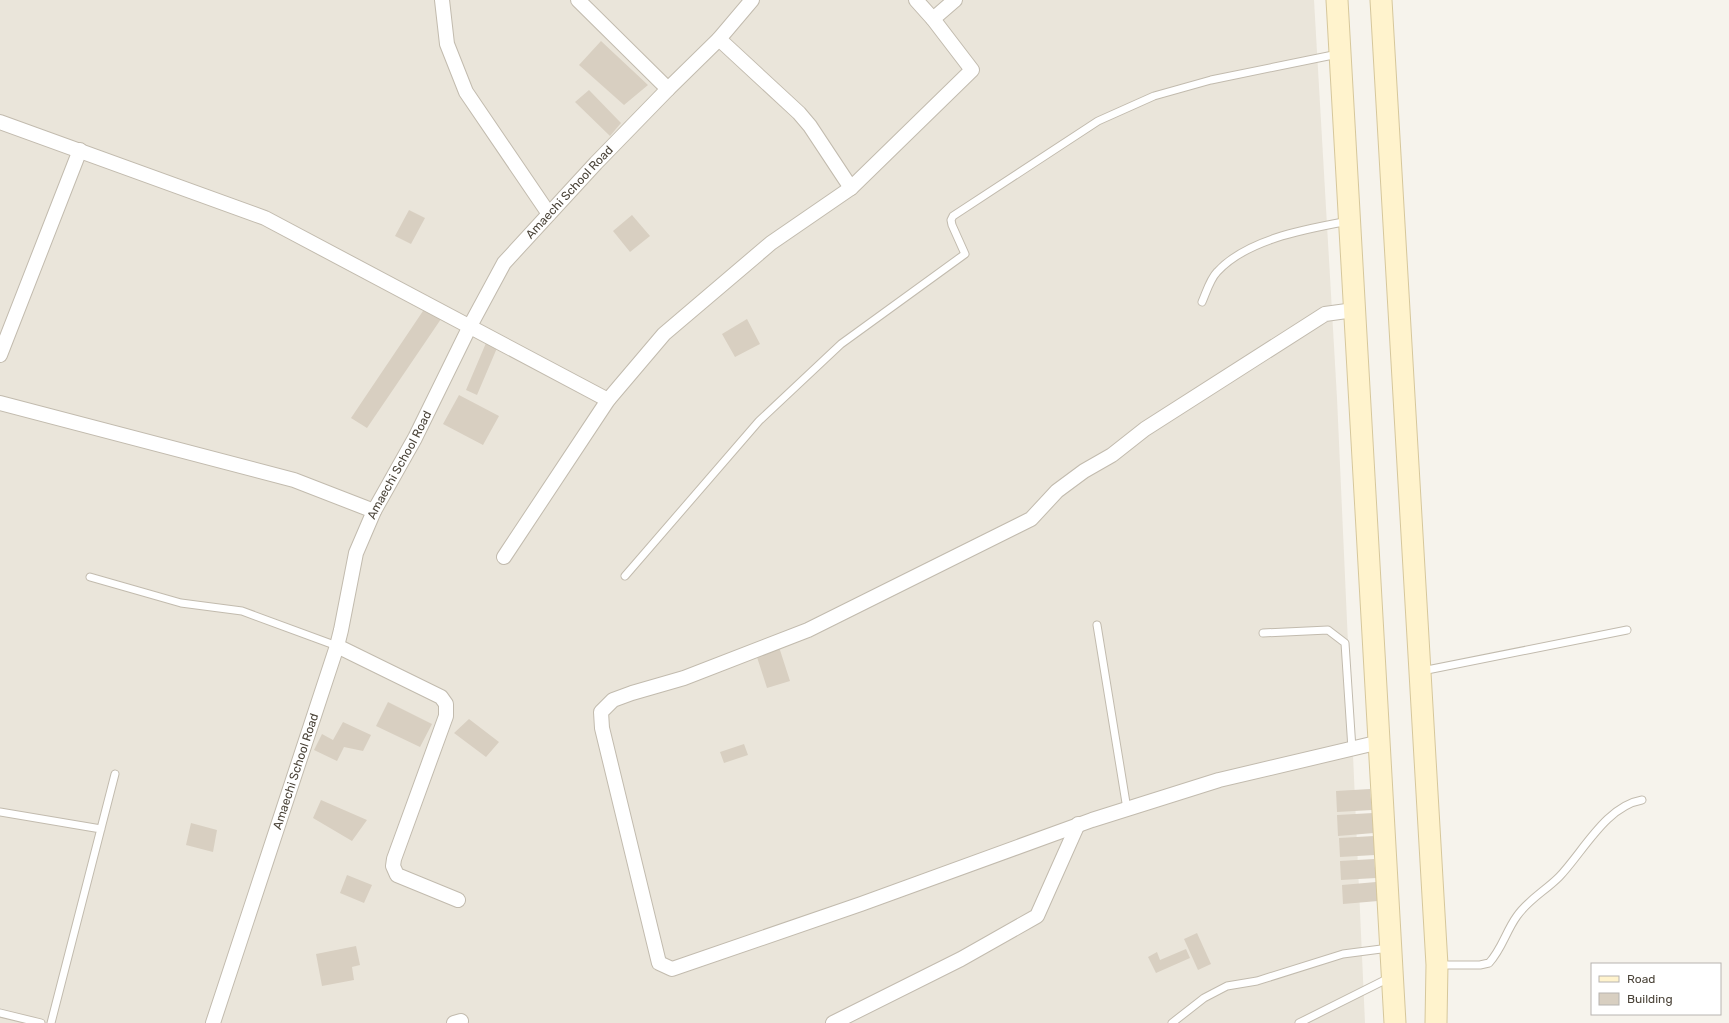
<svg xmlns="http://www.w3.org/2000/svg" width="1729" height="1023" viewBox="0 0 1729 1023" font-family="Rubik,sans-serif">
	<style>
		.residential { fill: #eae5da }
		.building { fill: #d8cfc1 }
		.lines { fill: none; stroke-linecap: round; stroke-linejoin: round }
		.lane-casing { stroke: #c2bbae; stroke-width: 9 }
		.street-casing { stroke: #c2bbae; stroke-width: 16 }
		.secondary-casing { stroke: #d6c79b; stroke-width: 23 }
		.lane { stroke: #fff; stroke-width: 7 }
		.street { stroke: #fff; stroke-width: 14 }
		.secondary { stroke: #fff3cd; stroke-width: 21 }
		.labels { text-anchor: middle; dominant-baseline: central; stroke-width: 3.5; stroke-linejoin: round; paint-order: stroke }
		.street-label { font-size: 12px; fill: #4b4439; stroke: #fff }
	</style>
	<rect width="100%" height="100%" fill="#f6f3ec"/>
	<path class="residential" d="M0 0H1314L1337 398 1365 1023H0Z"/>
	<path class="building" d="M601 41 648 85 624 105 579 65Z
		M589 90 621 123 610 136 575 102Z
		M409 210 425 218 411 244 395 236Z
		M632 215 650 236 630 252 613 231Z
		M425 308 441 319 367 428 351 418Z
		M747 319 760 344 735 357 722 334Z
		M486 343 497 348 477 395 466 390Z
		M459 395 499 416 483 445 443 424Z
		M779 647 790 681 767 688 756 654Z
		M388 702 432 724 420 747 376 726Z
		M469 719 499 742 486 757 454 733Z
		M343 722 371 735 363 751 344 747 337 761 314 750 322 734 333 740Z
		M744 744 748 755 724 763 720 752Z
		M1370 789 1372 810 1337 812 1336 791Z
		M321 800 367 820 352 841 313 818Z
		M1373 813 1374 833 1338 836 1337 815Z
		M191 823 217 830 213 852 186 845Z
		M1374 836 1375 855 1340 857 1339 838Z
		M1374 859 1376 878 1341 880 1340 861Z
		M347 875 372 885 364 903 340 893Z
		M1376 882 1378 901 1343 904 1342 885Z
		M1197 933 1211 964 1198 970 1184 939Z
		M356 946 360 965 352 967 354 980 322 986 316 954Z
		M1186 949 1190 958 1156 973 1148 957 1157 952 1160 960Z"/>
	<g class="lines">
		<g class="lane-casing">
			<path id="lane" d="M1202 302C1206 293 1210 279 1217 272 1247 239 1306 229 1349 221
				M625 576 759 421 841 344 965 254 952 225 951 220 953 216 1098 121 1154 96 1211 80 1338 54
				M90 577 181 603 242 611 337 646
				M1097 625 1127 809
				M1263 633 1328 630 1345 643 1352 749
				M1422 671 1627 630
				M0 812 101 829
				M1439 965H1480L1489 963C1502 949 1506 931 1517 916 1529 899 1545 891 1559 877 1583 852 1606 806 1642 800
				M0 1013 41 1023
				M51 1023 115 774
				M1172 1023 1204 998 1227 986 1257 981 1343 954 1389 948
				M1299 1023 1391 977"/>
		</g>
		<g class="street-casing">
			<g id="street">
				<path d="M442 0 447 44 466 92 549 214"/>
				<path d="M578 0 668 89"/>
				<path d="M933 19 955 0"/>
				<path d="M719 39 799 113 810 126 851 188"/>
				<path d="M0 122 265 218 608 400"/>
				<path d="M1354 310 1325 314 1145 429 1112 455 1084 471 1057 491 1031 519 808 630 684 678 632 693 613 700 601 712 602 728 659 963 672 969 861 904 1092 820 1219 780 1380 742"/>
				<path d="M0 355 80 150"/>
				<path d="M0 403 294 480 374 511"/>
				<path d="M504 557 608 400 664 334 771 243 851 188 972 70 933 19 916 0"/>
				<path d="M337 646 441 697 446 704V716L394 859 393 866 397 875 458 900"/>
				<path id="s1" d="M213 1023 337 646 341 630 356 553 374 511 415 438 470 326 504 263 596 163 668 89 719 39 752 0"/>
				<path d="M454 1023 461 1021"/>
				<path d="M833 1023 961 959 1037 916 1078 824"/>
			</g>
		</g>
		<g class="secondary-casing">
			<path id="secondary" d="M1337 0 1395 1023
				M1381 0 1437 965 1436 1023"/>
		</g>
		<use href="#lane" class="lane"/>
		<use href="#street" class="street"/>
		<use href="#secondary" class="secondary"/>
	</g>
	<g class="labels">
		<g class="street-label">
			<text stroke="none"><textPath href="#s1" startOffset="914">Amaechi School Road</textPath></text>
			<text stroke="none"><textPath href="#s1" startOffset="590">Amaechi School Road</textPath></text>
			<text stroke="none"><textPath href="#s1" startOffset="265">Amaechi School Road</textPath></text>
		</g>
	</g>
	<rect x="1591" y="963" width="130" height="52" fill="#ffffff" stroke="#b7b4b0"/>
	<rect x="1599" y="976" width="20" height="6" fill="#fff3cd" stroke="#b7b4b0"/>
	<text x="1627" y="983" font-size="12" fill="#4b4439">Road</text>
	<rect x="1599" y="993" width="20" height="12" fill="#d8cfc1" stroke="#b7b4b0"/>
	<text x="1627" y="1003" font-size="12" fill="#4b4439">Building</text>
</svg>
